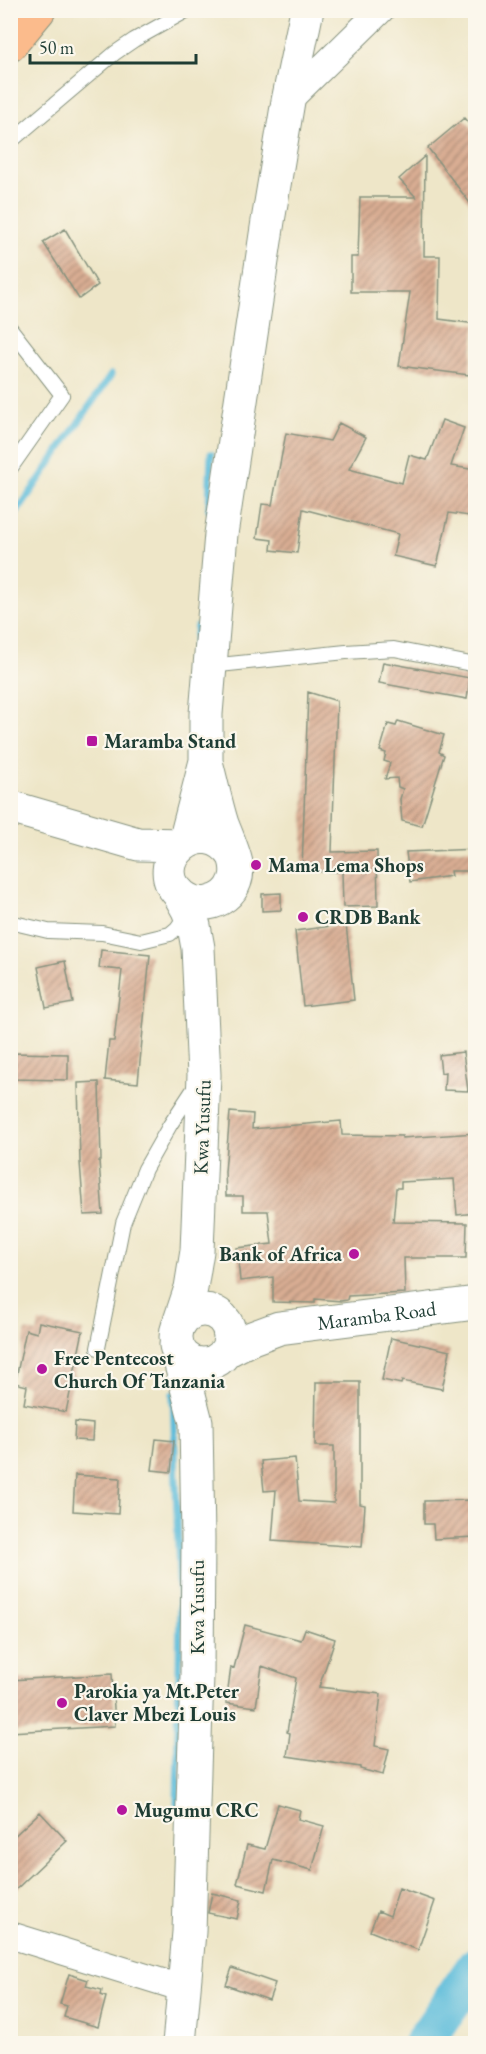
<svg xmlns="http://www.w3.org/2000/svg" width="486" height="2054" viewBox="0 0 486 2054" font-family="'EB Garamond',serif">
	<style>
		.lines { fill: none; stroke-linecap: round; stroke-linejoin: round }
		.stream { stroke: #5cbcda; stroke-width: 7 }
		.river { stroke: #5cbcda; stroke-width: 40 }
		.building { fill: url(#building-hatch) }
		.service-casing { stroke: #86927e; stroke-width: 16 }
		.minor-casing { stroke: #86927e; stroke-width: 28 }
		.tertiary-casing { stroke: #86927e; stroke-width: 35 }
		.trunk-casing { stroke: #86927e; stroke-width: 35 }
		.service { stroke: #fff; stroke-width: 14 }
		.minor { stroke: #fff; stroke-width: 26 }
		.tertiary { stroke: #fff; stroke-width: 33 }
		.trunk { stroke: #fbbb8c; stroke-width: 33 }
		.poi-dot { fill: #b5179e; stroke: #fbf7ec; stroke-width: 2 }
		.labels { text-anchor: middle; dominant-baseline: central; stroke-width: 4.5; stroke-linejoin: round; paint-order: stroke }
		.poi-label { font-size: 20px; font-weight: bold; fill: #1f3d34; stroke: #fbf7ec; text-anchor: start }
		.street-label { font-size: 20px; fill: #1f3d34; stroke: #fbf7ec }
	</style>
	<defs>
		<pattern id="building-hatch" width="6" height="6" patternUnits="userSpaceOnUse" patternTransform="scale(1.5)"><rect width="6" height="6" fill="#d9ad93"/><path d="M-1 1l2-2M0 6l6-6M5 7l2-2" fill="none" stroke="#af8e79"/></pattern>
	</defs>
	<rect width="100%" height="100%" fill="#fbf7ec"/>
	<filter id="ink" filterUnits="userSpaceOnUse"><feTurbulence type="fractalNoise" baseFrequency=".0167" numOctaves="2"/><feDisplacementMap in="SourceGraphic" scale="12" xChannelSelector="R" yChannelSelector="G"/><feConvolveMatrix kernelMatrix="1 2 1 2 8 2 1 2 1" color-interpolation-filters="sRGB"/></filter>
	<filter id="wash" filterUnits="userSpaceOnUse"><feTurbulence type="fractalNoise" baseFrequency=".008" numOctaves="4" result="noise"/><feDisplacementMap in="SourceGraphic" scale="24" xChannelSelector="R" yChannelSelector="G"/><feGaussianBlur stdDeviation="1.35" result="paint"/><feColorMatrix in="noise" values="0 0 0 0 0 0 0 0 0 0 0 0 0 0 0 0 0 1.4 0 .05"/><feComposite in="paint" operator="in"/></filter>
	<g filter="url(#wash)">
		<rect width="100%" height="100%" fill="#eee6c8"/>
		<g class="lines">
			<path class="stream" d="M209 509 211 454
				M10 522 111 375
				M193 676V658L197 627
				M173 1394 180 1606 177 1803"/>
			<path class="river" d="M423 2044 476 1967"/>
		</g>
		<g id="blocks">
			<path class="building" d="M464 118 476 132V211L428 148Z
				M425 156 424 256H440L439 319 476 324 469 375 399 366 410 292H351V257H358L360 197H416L399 179Z
				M65 229 98 285 79 299 43 242Z
				M442 420 464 428 451 466 476 470V517L449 513 437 566 393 556 398 534 303 509 297 553 271 550 272 540 257 538 262 504 272 505 286 433 330 441 339 423 366 437 349 469 402 483 409 455 427 460Z
				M383 662 470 678 467 699 379 683Z
				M308 692 337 701 332 852 377 851 378 906 343 907 342 872 302 871Z
				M398 721 444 735 439 752 444 755 422 826 402 821 400 799 403 789 398 787 397 778 385 779 390 763 384 761 386 753 380 751 388 724 396 726Z
				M476 849V871H450L451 876 410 882 406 852Z
				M281 893V910L262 911V894Z
				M346 924 354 1000 303 1006 295 931Z
				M101 950 150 955 138 1083 105 1080 109 1041H114L122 970 99 968Z
				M65 961 73 1003 46 1008 38 967Z
				M463 1052 468 1091 444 1090 445 1072 441 1073 439 1055Z
				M10 1053 68 1054V1080L10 1079Z
				M99 1082 101 1161H99L103 1214 84 1215 80 1162 78 1083Z
				M230 1112 253 1114 252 1129 341 1121 342 1135 402 1136V1138L476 1133V1213L457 1215 454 1179 401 1182V1188H396L393 1222 467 1223 466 1258H404L405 1293 348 1296 347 1300 341 1301 315 1299V1303L273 1302V1277L240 1281 237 1248 272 1244 268 1211H243V1196H226L225 1172Z
				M39 1322 83 1331 66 1412 24 1404 27 1386 15 1383 26 1330 37 1333Z
				M391 1338 450 1351 442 1389 402 1381 401 1384 382 1380Z
				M316 1382H360V1504L365 1505 362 1547 272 1541 276 1490 264 1491 261 1461 295 1458 299 1501 334 1503V1446H315Z
				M75 1422 93 1424 92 1441 74 1440Z
				M156 1439 174 1441 171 1472 152 1470Z
				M75 1475 120 1478 118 1514 73 1511Z
				M476 1500V1537L434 1539 433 1524H424V1501Z
				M245 1625 301 1640 305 1629 335 1639 319 1687 381 1694 375 1746 389 1749 383 1775 360 1769V1767L287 1756 290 1733 287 1732 296 1678 262 1666 256 1707 226 1703 231 1667 234 1668Z
				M112 1674 115 1726 10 1732V1680Z
				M278 1804 300 1810 298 1819 324 1826 312 1870 273 1860 266 1891 237 1884 247 1845 265 1849Z
				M40 1812 67 1841 10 1895V1840Z
				M399 1888 435 1901 418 1950 370 1931 378 1911 390 1916Z
				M212 1893 241 1900 237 1919 208 1913Z
				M232 1968 275 1983 269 2000 226 1985Z
				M69 1974 88 1980 86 1986 102 1990 101 1995 106 1997 98 2027 64 2017 67 2006 60 2004Z"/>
		</g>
	</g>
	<g filter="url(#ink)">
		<use href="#blocks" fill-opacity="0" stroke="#86927e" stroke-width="1.5"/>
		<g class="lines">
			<g class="service-casing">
				<path id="service" d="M10 142 115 53 134 40 188 10
					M10 328 62 395 10 469
					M210 666 346 652 394 649 476 665
					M10 922 48 931 102 933 141 941 170 934 177 928 186 915
					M98 1348 123 1223 145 1169 170 1125 197 1084"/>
			</g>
			<g class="minor-casing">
				<path id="minor" d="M288 101 381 10
					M10 1935 175 1986H184"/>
			</g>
			<g class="tertiary-casing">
				<g id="tertiary">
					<path d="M207 766C212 785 216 805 222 824 227 837 233 850 236 863 237 869 237 876 235 881 231 893 220 901 208 903 199 905 190 902 182 896 143 865 202 808 234 856"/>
					<path d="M10 807 138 844 182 845"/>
					<path d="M185 842 206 761V714L221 534 268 221 288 101 307 10"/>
					<path d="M178 892 188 910 194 926 198 948 204 1075 197 1251 191 1288 179 1324"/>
					<circle cx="203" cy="1337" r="27"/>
					<path d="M176 1345 196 1422 198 1538 197 1675 189 1932 179 2044"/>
					<path id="s1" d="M228 1350 252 1338 279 1328 476 1303"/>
				</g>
			</g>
			<g class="trunk-casing">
				<path id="trunk" d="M10 45 39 10"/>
			</g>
			<use href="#service" class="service"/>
			<use href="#minor" class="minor"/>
			<use href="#tertiary" class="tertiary"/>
			<use href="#trunk" class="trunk"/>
		</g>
	</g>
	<g class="poi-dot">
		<rect x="86" y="735" width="12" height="12" rx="3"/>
		<circle cx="256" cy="865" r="6"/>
		<circle cx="303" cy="917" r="6"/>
		<circle cx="354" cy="1254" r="6"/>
		<circle cx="42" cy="1369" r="6"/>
		<circle cx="62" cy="1703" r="6"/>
		<circle cx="122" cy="1810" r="6"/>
	</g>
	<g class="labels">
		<g class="poi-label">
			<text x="104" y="741">Maramba Stand</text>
			<text x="268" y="865">Mama Lema Shops</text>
			<text x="315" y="917">CRDB Bank</text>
			<text x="342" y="1254" text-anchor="end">Bank of Africa</text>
			<text x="54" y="1358">Free Pentecost<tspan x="54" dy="23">Church Of Tanzania</tspan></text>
			<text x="74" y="1691">Parokia ya Mt.Peter<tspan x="74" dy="23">Claver Mbezi Louis</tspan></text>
			<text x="134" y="1810">Mugumu CRC</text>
		</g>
		<g class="street-label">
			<text transform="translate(202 1127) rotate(-88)">Kwa Yusufu</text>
			<text stroke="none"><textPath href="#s1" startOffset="154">Maramba Road</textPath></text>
			<text transform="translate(197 1607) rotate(-90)">Kwa Yusufu</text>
		</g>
	</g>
	<rect width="486" height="2054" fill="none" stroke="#fbf7ec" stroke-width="36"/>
	<path d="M30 54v9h166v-9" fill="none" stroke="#1f3d34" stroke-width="3"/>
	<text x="39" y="54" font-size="18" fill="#1f3d34" stroke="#fbf7ec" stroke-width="4.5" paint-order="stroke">50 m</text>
</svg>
